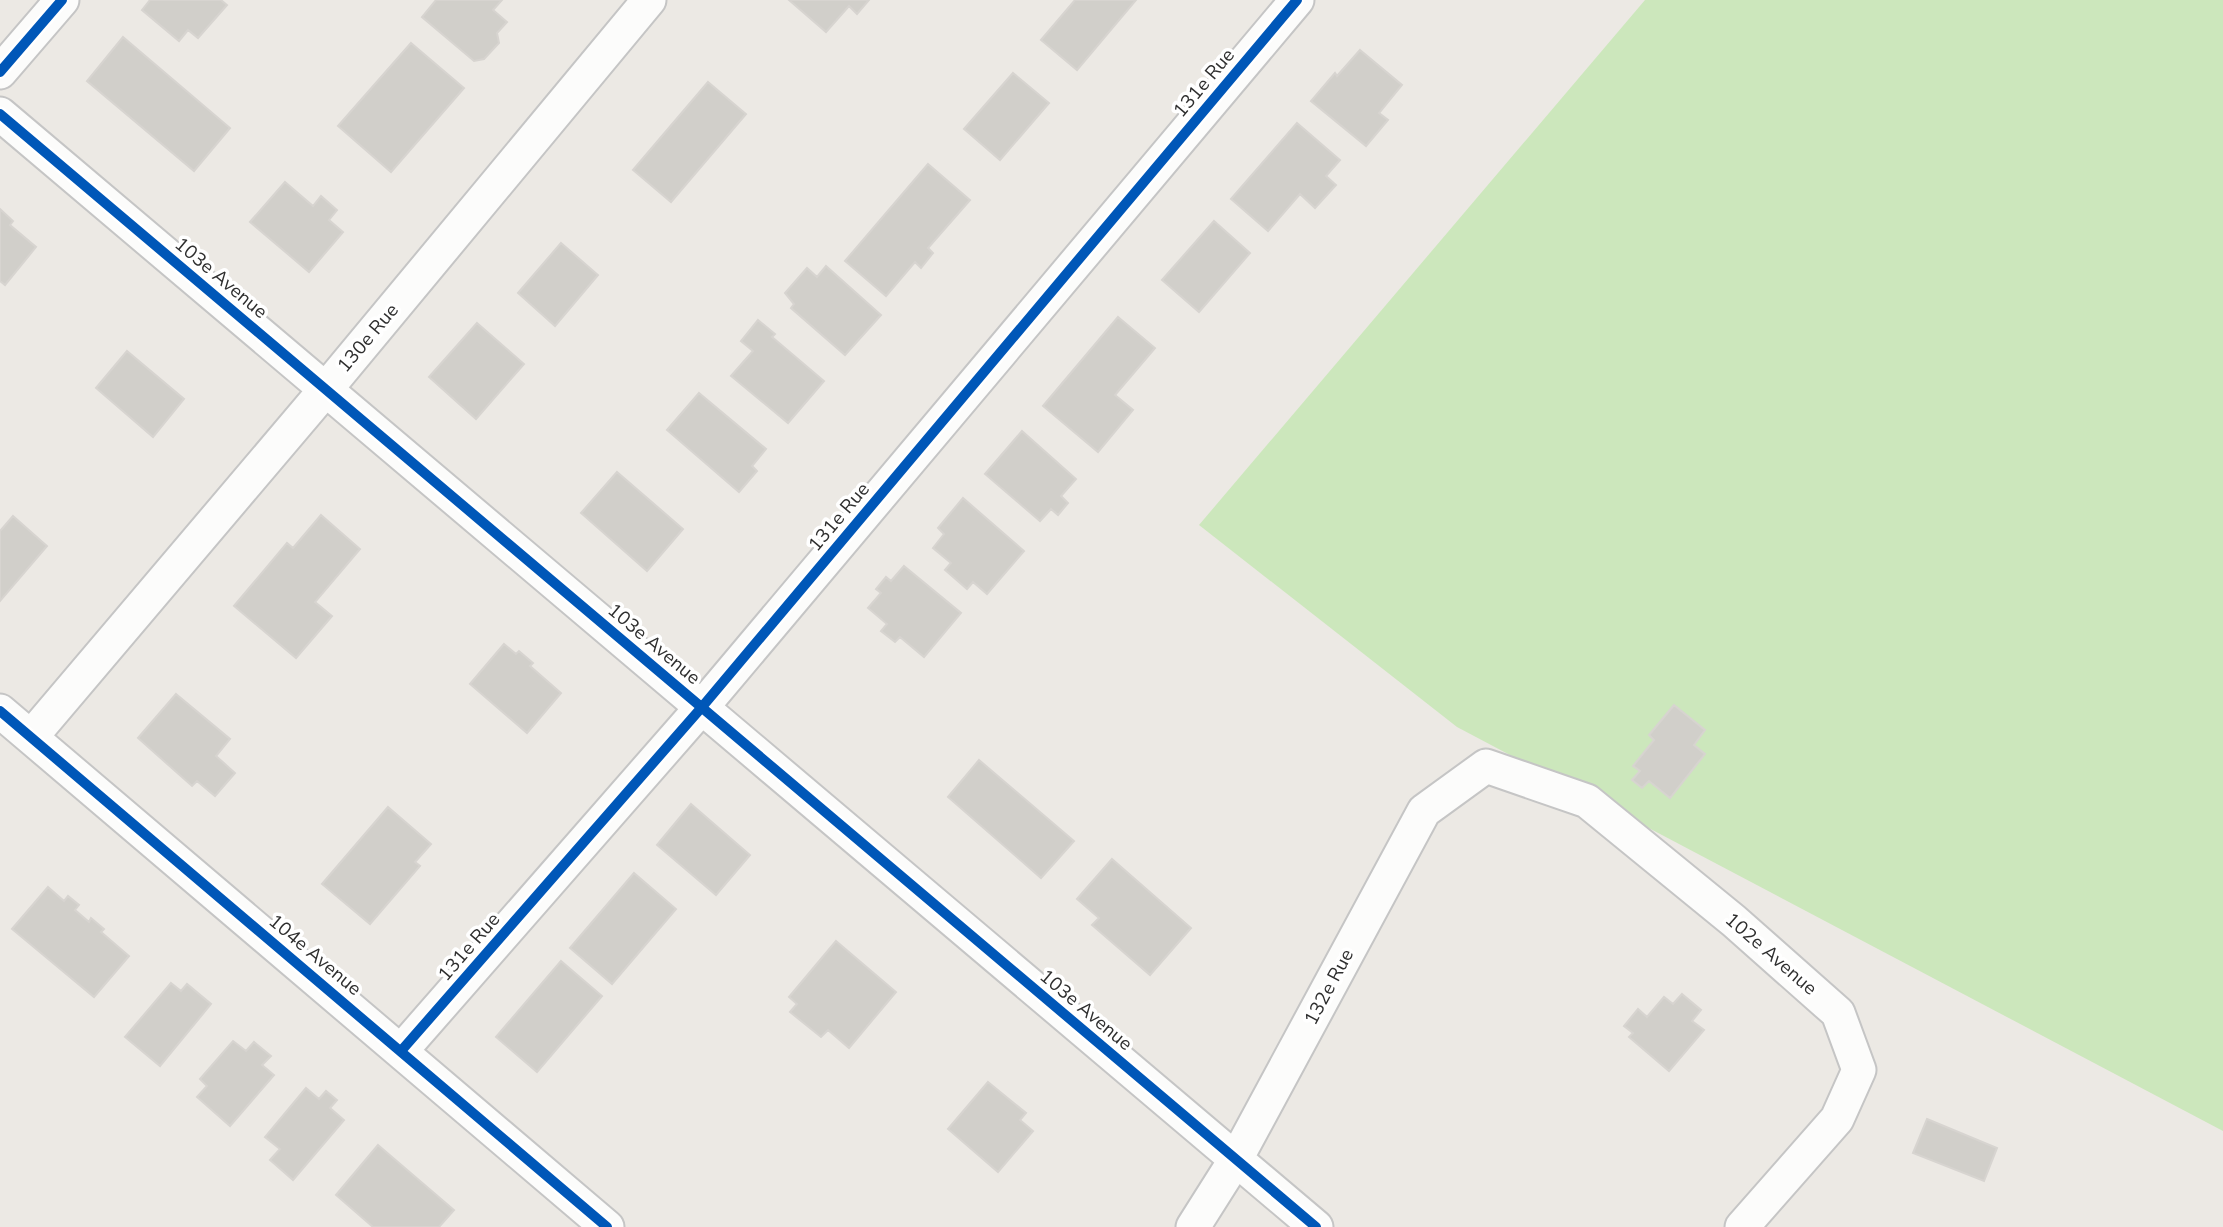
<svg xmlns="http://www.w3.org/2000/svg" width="2223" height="1227" viewBox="0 0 2223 1227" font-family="'Nunito Sans',sans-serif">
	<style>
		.green { fill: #cce7bc }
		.building { fill: #d1cfca; stroke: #d7d4d0; stroke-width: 2 }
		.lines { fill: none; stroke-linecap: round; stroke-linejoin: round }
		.minor-casing { stroke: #c5c5c5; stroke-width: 37 }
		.minor { stroke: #fcfcfb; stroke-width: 33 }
		.cycleway-casing { stroke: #fff; stroke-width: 15 }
		.cycleway { stroke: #0057b8; stroke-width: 10 }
		.labels { text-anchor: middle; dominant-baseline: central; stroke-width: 7; stroke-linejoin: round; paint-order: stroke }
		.street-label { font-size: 19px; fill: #2e2e2e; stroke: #fff }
	</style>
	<rect width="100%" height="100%" fill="#ece9e4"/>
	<path class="green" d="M1645 0H2223V1131L1457 727 1199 525Z"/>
	<path class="building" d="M150 0H221L227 5 198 38 188 30 179 41 142 10Z
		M436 0H502L493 10 507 22 497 33 499 43 484 59 474 61 422 17Z
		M789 0H869L857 14 849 6 826 32Z
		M1075 0H1136L1077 70 1041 40Z
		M123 37 230 128 194 171 87 81Z
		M411 43 464 88 391 172 338 126Z
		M1360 50 1402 85 1379 113 1388 120 1366 146 1311 101 1335 73 1337 76Z
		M1013 73 1049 103 1000 160 964 129Z
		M708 82 746 114 671 202 633 170Z
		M1297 123 1340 160 1326 176 1336 185 1315 208 1300 194 1268 231 1231 199Z
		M928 164 970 200 928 248 933 253 921 268 915 262 886 296 845 261Z
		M285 182 313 206 321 196 337 210 329 220 343 232 309 272 250 222Z
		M0 209 13 221 10 225 36 247 5 285 0 281Z
		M1214 221 1250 253 1199 312 1162 280Z
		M561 243 598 275 555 326 518 293Z
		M826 266 881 315 845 355 791 308 794 304 785 293 807 268 817 277Z
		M1118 317 1155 348 1115 395 1133 410 1098 452 1043 406Z
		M758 320 775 334 772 337 824 381 788 423 731 376 753 351 741 341Z
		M477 323 524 364 476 419 429 377Z
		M127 351 184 399 153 437 96 388Z
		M699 393 766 449 752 466 757 471 739 492 667 430Z
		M1022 431 1076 479 1061 496 1068 503 1058 515 1051 509 1040 521 985 474Z
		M617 472 683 529 647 571 581 513Z
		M963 498 1024 551 987 594 973 582 967 589 945 570 951 563 933 548 944 534 938 528Z
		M321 515 360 549 315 602 332 616 296 658 234 606 287 543 293 548Z
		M13 516 47 546 0 601V531Z
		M904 566 961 613 924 657 900 637 895 642 881 631 887 624 868 608 881 593 876 589 886 577 891 581Z
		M504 644 516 654 519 651 533 663 530 666 561 693 527 733 470 684Z
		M176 694 230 739 216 756 235 773 215 796 197 781 192 786 138 738Z
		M1674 705 1705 730 1694 745 1705 754 1670 798 1649 781 1642 788 1632 780 1640 771 1633 766 1654 740 1649 735Z
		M979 760 1074 841 1041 878 948 797Z
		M691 804 750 855 716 895 657 845Z
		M388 807 431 844 415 862 420 866 370 924 322 884Z
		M1112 859 1191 928 1150 975 1092 925 1099 918 1077 899Z
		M634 873 676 909 612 984 570 948Z
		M48 887 64 901 68 896 79 905 75 910 89 922 91 918 104 929 101 932 129 956 94 997 12 929Z
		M836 941 896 992 849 1048 828 1030 821 1037 790 1012 797 1004 789 997Z
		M561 961 602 996 537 1072 496 1037Z
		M171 983 181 991 187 984 211 1004 160 1066 125 1037Z
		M1682 994 1701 1010 1692 1021 1704 1030 1669 1071 1629 1037 1633 1033 1624 1026 1638 1009 1647 1017 1664 997 1673 1004Z
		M233 1041 246 1051 254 1042 271 1056 262 1065 274 1075 230 1126 197 1097 207 1086 200 1079Z
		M988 1082 1026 1113 1020 1120 1033 1131 998 1172 948 1129Z
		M306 1088 319 1099 326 1091 337 1100 330 1108 344 1120 293 1180 270 1160 280 1149 265 1137Z
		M1927 1119 1997 1148 1984 1181 1913 1153Z
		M378 1145 454 1210 439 1227H373L336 1195Z"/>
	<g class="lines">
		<g class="minor-casing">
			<path id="minor" d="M0 72 62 0
				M0 114 1316 1227
				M0 711 607 1227
				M31 737 326 389 649 0
				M401 1051 702 707 1297 0
				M1193 1227 1236 1159 1424 811 1486 766 1587 801 1734 921 1838 1013 1859 1070 1837 1119 1742 1227"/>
		</g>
		<use href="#minor" class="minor"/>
		<g class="cycleway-casing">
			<path id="cycleway" d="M0 72 62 0
				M0 114 1316 1227
				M0 711 607 1227
				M401 1051 702 707 1297 0"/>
		</g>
		<use href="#cycleway" class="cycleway"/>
	</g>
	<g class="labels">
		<g class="street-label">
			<text transform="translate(1204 83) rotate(-50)">131e Rue</text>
			<text transform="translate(221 278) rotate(40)">103e Avenue</text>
			<text transform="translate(368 338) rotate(-50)">130e Rue</text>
			<text transform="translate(839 517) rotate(-50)">131e Rue</text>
			<text transform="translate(654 644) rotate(40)">103e Avenue</text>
			<text transform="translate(469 947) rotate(-49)">131e Rue</text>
			<text transform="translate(1771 954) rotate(41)">102e Avenue</text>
			<text transform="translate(315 955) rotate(40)">104e Avenue</text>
			<text transform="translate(1329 987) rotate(-62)">132e Rue</text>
			<text transform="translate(1086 1010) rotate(40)">103e Avenue</text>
		</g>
	</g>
</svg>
